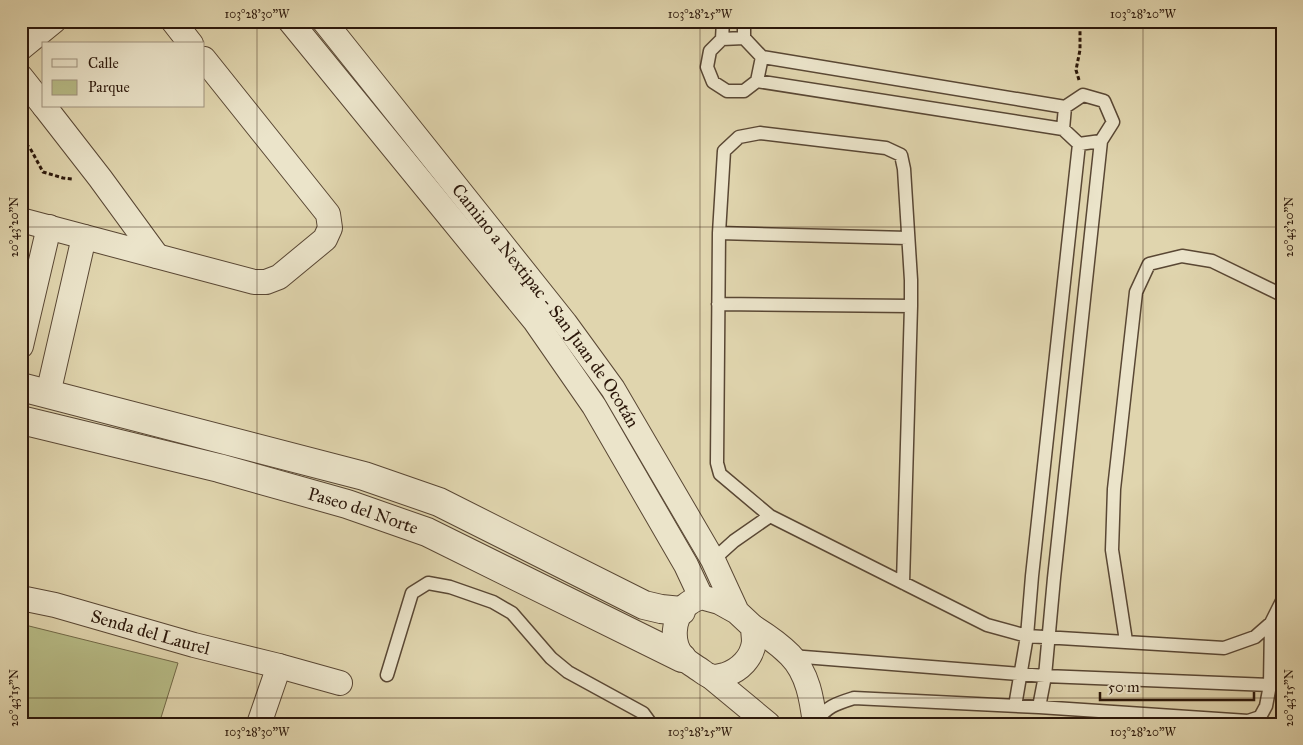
<svg xmlns="http://www.w3.org/2000/svg" width="1303" height="745" viewBox="0 0 1303 745" font-family="'IM FELL Great Primer',serif">
	<style>
		.green { fill: #b7bc87; stroke: #726a49 }
		.lines { fill: none; stroke-linecap: round; stroke-linejoin: round }
		.service-casing { stroke: #594734; stroke-width: 15 }
		.minor-casing { stroke: #594734; stroke-width: 26 }
		.tertiary-casing { stroke: #594734; stroke-width: 30 }
		.path { stroke: #2c180b; stroke-width: 3; stroke-dasharray: 4 2.5; stroke-linecap: butt }
		.service { stroke: #ebe4ca; stroke-width: 12 }
		.minor { stroke: #ebe4ca; stroke-width: 24 }
		.tertiary { stroke: #ebe4ca; stroke-width: 28 }
		.ticks { fill: none; stroke: #2c180b; stroke-width: 1; stroke-opacity: 0.45 }
		.labels { text-anchor: middle; dominant-baseline: central; stroke-width: 5; stroke-linejoin: round; paint-order: stroke }
		.street-label { font-size: 18px; fill: #2c180b; stroke: #ebe4ca }
		.neatline { fill: none; stroke: #2c180b; stroke-width: 2 }
		.ticks-label { font-size: 12px; text-anchor: middle; fill: #2c180b }
	</style>
	<rect width="100%" height="100%" fill="#e0d5ae"/>
	<filter id="stains"><feTurbulence type="fractalNoise" baseFrequency=".004" numOctaves="4"/><feColorMatrix values="0 0 0 0 .2 0 0 0 0 .09 0 0 0 0 .02 0 0 0 .5 -.17"/></filter>
	<radialGradient id="worn" r=".72"><stop offset=".6" stop-color="#630" stop-opacity="0"/><stop offset="1" stop-color="#630" stop-opacity=".3"/></radialGradient>
	<path class="green" d="M21 624 178 663 159 724H40L21 713Z"/>
	<g class="lines">
		<g class="service-casing">
			<path id="service" d="M744 38V21
				M722 39 744 38 762 57 757 81 744 91H727L713 82 707 67 710 51 722 39 723 21
				M762 57 1065 107
				M757 81 1063 129 1079 144 1101 141 1113 122 1104 101 1083 95 1065 107 1063 129
				M719 233 908 238
				M770 516 987 625 1027 636 1224 648 1255 637 1271 623 1282 601
				M713 560 734 541 770 516 720 474 717 463 719 233 724 151 739 137 760 133 886 148 901 155 904 169 911 280V306L718 304
				M903 583 911 306
				M1126 641 1112 550 1114 489 1136 292 1149 264 1182 256 1212 261 1282 295
				M791 656 1045 676 1270 685
				M387 675 412 593 428 583 450 587 493 602 512 613 551 658 568 672 643 713 651 724
				M1015 706 1027 636 1032 576 1079 144
				M1039 707 1045 676 1054 578 1101 141
				M815 722C828 706 835 704 854 698L1039 707 1248 721 1260 717 1266 706 1270 685 1271 623"/>
		</g>
		<g class="minor-casing">
			<g id="minor">
				<path d="M173 21 191 44"/>
				<path d="M290 21 535 321 594 406 686 565 701 597"/>
				<path id="s1" d="M324 21 565 323 613 389 713 560 737 612 753 627C753 631 754 637 754 642 752 658 740 670 725 675 721 676 714 678 710 676 706 675 701 670 697 668 692 664 685 661 682 656 671 642 673 619 685 606 690 602 695 599 701 597L719 602 737 612"/>
				<path d="M21 48 54 21"/>
				<path d="M21 77 44 106"/>
				<path d="M44 106 100 178 157 256"/>
				<path d="M21 220 254 282H266L279 277 325 239 330 228 328 214 204 59"/>
				<path d="M21 346 49 227"/>
				<path d="M48 394 84 237"/>
				<path id="s2" d="M21 598 55 605 194 645 279 666 340 683"/>
				<path d="M753 627C766 635 779 644 790 655 808 673 812 700 815 724"/>
				<path d="M710 676 768 724"/>
				<path d="M259 724 279 666"/>
			</g>
		</g>
		<g class="tertiary-casing">
			<g id="tertiary">
				<path d="M21 387 364 476 439 502 644 605 661 609 681 611"/>
				<path id="s3" d="M21 420 219 468 347 504 427 532 682 658"/>
			</g>
		</g>
		<path class="path" d="M1079 80 1076 70 1080 50V21
			M21 140 30 148 43 172 63 178 72 179"/>
		<use href="#service" class="service"/>
		<use href="#minor" class="minor"/>
		<use href="#tertiary" class="tertiary"/>
	</g>
	<path class="ticks" d="M257 21V724M700 21V724M1143 21V724M21 227H1282M21 698H1282"/>
	<g class="labels">
		<g class="street-label">
			<text stroke="none"><textPath href="#s1" startOffset="361">Camino a Nextipac - San Juan de Ocotán</textPath></text>
			<text stroke="none"><textPath href="#s3" startOffset="354">Paseo del Norte</textPath></text>
			<text stroke="none"><textPath href="#s2" startOffset="134">Senda del Laurel</textPath></text>
		</g>
	</g>
	<rect width="1303" height="745" fill="none" stroke="#e0d5ae" stroke-width="55"/>
	<rect x="42" y="42" width="162" height="65" fill="#ebe4ca" stroke="#9f927e"/>
	<rect x="52" y="59" width="25" height="8" fill="#ebe4ca" stroke="#9f927e"/>
	<text x="88" y="68" font-size="15" fill="#2c180b">Calle</text>
	<rect x="52" y="80" width="25" height="15" fill="#b7bc87" stroke="#9f927e"/>
	<text x="88" y="92" font-size="15" fill="#2c180b">Parque</text>
	<path d="M1100 692v8h154v-8" fill="none" stroke="#2c180b" stroke-width="2.5"/>
	<text x="1108" y="692" font-size="15" fill="#2c180b" stroke="#ebe4ca" stroke-width="4" paint-order="stroke">50 m</text>
	<rect x="28" y="28" width="1248" height="690" class="neatline"/>
	<g class="ticks-label">
		<text x="257" y="18">103°28'30"W</text>
		<text x="700" y="18">103°28'25"W</text>
		<text x="1143" y="18">103°28'20"W</text>
		<text transform="translate(14 227) rotate(-90)" y="4">20°43'20"N</text>
		<text transform="translate(1289 227) rotate(-90)" y="4">20°43'20"N</text>
		<text transform="translate(14 698) rotate(-90)" y="4">20°43'15"N</text>
		<text transform="translate(1289 698) rotate(-90)" y="4">20°43'15"N</text>
		<text x="257" y="736">103°28'30"W</text>
		<text x="700" y="736">103°28'25"W</text>
		<text x="1143" y="736">103°28'20"W</text>
	</g>
	<rect width="100%" height="100%" filter="url(#stains)"/>
	<rect width="100%" height="100%" fill="url(#worn)"/>
</svg>
